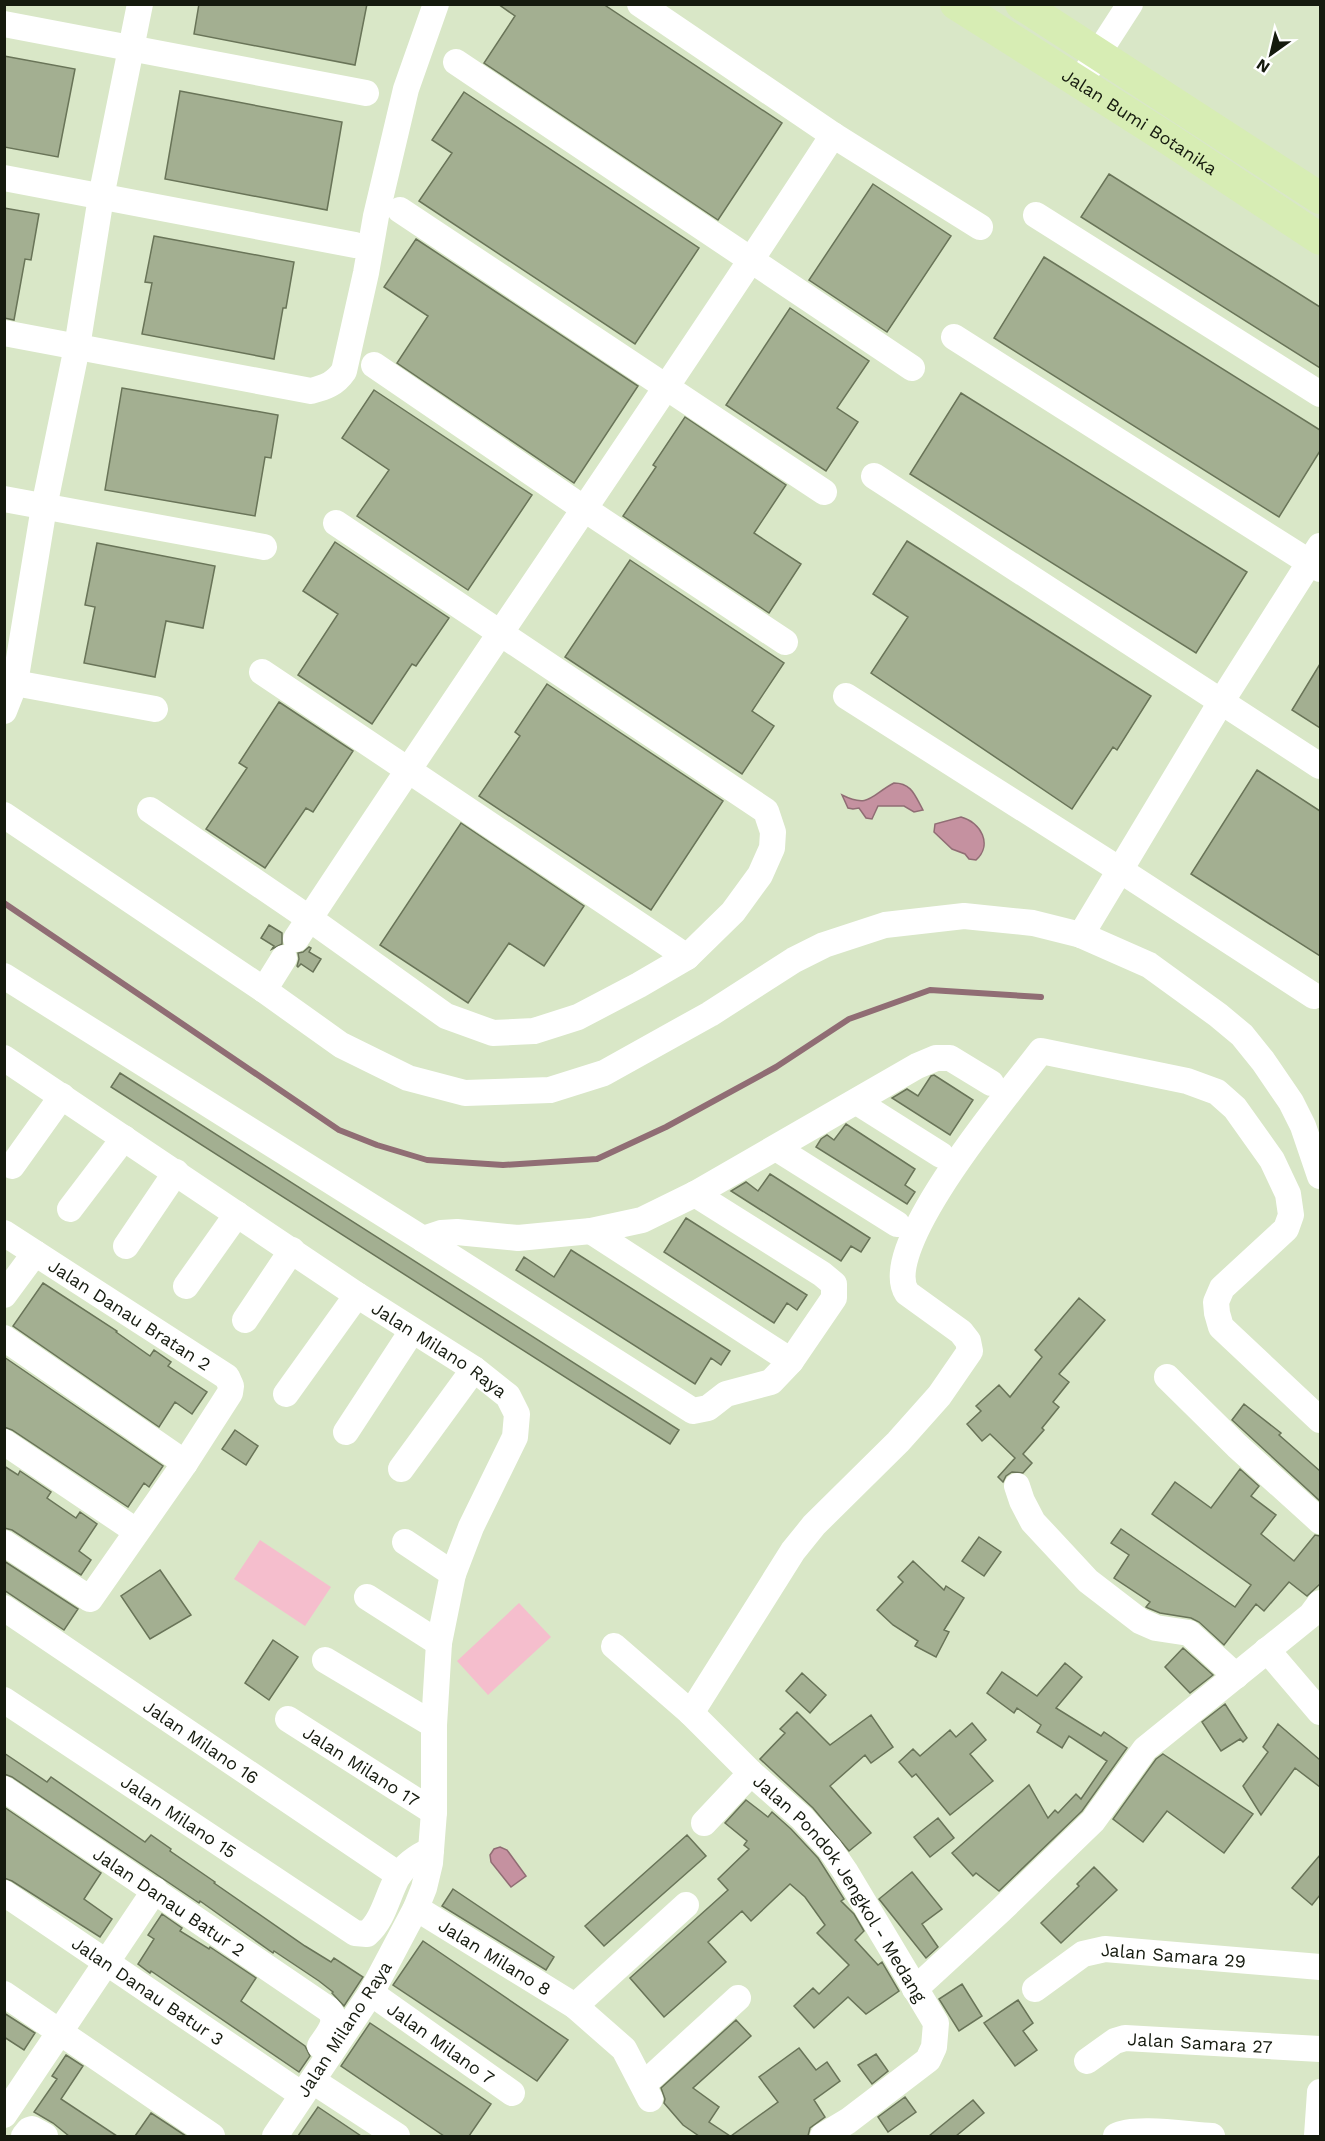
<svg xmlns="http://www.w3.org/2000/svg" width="1325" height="2141" viewBox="0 0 1325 2141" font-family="'Work Sans',sans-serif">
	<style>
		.green { fill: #f5becd }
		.water { fill: #c591a0; stroke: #906d74; stroke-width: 1.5 }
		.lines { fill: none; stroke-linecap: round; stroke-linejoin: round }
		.stream { stroke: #906d74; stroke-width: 6 }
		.building { fill: #a3af91; stroke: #697458; stroke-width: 1.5 }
		.minor { stroke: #fff; stroke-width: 26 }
		.major { stroke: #d7edb4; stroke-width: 32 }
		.labels { text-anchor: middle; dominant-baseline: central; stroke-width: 6; stroke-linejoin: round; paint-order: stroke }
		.street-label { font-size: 18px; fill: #151a0e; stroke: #fff }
	</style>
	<rect width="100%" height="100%" fill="#d9e7c7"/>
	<path class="green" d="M260 1540 331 1587 305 1626 234 1579Z
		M519 1603 551 1637 488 1695 457 1661Z"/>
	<path class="water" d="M894 783C912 783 915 796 923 810L914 812 904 806H878L872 819 866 818 859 808 853 809 848 808 842 795C870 809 872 794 894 783Z
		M961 817C981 822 993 845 976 860L969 859 965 854 952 849 934 832 935 824Z
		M500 1847 507 1850 526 1876 511 1887 491 1862 490 1855 494 1849Z"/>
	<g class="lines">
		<path class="stream" d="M4 903 339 1130 377 1145 427 1160 503 1165 597 1159 666 1127 776 1067 849 1019 930 990 1041 997"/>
	</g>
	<path class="building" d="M199 4H367L355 65 194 34Z
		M498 4H603L782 123 718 220 484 63 515 16Z
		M4 56 75 69 58 157 4 147Z
		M180 91 342 122 327 210 165 179Z
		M464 92 699 248 635 344 419 201 452 153 432 140Z
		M1109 174 1320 307V368L1081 217Z
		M873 184 951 236 887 332 809 280Z
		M4 208 39 214 31 260 25 259 14 320 4 318Z
		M154 236 294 262 286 308H283L274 359 142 334 152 283 145 282Z
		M416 239 638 386 574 483 397 363 428 316 384 287Z
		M1044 257 1320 430V451L1279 517 994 338Z
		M790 308 869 361 837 408 858 422 826 471 726 405Z
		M122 388 278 415 271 458 265 457 255 516 105 490Z
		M374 390 532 495 468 590 357 516 389 470 342 438Z
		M961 393 1247 572 1196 653 910 474Z
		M685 417 786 485 754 533 801 564 769 613 623 516 656 467 653 465Z
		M907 541 1151 696 1117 750 1113 747 1072 809 871 673 908 617 873 594Z
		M335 542 449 618 416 666 412 664 372 724 298 675 338 614 303 591Z
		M97 543 215 566 203 628 166 621 155 677 84 663 95 607 85 605Z
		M630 560 784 663 752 711 774 726 742 774 565 657Z
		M1320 664V728L1292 710Z
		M547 684 723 801 651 910 479 796 520 736 515 732Z
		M279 702 353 751 313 812 306 808 265 868 206 829 247 768 239 763Z
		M1257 770 1320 811V956L1191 874Z
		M461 823 584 906 544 966 509 943 468 1003 380 945Z
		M269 925 282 933V944L272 949 274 946 261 938Z
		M309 947 311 948 309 952 321 959 313 972 301 964 298 967 297 966 299 959 298 953 303 952Z
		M120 1073 679 1430 670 1444 111 1087Z
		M934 1075 973 1100 950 1135 892 1098 907 1089 918 1096 931 1076Z
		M846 1124 915 1169 905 1185 915 1192 907 1204 816 1147 821 1139 827 1135 834 1140Z
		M770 1174 870 1238 861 1252 851 1246 841 1261 731 1191 746 1182 758 1191Z
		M686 1218 807 1295 797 1310 787 1303 774 1323 664 1252Z
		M571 1250 730 1351 721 1365 711 1358 695 1384 516 1270 524 1257 554 1277Z
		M43 1283 117 1331 116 1332 150 1356 154 1350 171 1362 168 1366 207 1392 192 1414 175 1402 159 1427 13 1326Z
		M1079 1298 1105 1320 1059 1374 1069 1382 1053 1402 1059 1407 1042 1428 1044 1430 1023 1454 1032 1463 1023 1473 1012 1472 1006 1476 1003 1482 998 1477 1015 1458 990 1434 982 1441 967 1424 981 1411 976 1406 999 1385 1010 1397 1042 1357 1035 1350Z
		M4 1357 163 1466 149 1487 144 1483 128 1507 12 1430 4 1427Z
		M1244 1404 1281 1433 1279 1435 1320 1471V1501L1232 1420Z
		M235 1430 258 1446 246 1465 222 1449Z
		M4 1466 18 1475 20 1471 51 1492 47 1498 76 1518 80 1512 97 1524 79 1551 91 1560 81 1575 12 1530 4 1528Z
		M1240 1469 1259 1486 1251 1496 1276 1515 1261 1534 1294 1561 1315 1535 1320 1536V1584L1307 1596 1289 1582 1264 1611 1256 1604 1224 1645 1199 1622 1191 1618 1160 1613 1148 1608 1146 1607 1150 1602 1114 1578 1129 1555 1111 1543 1121 1529 1235 1607 1251 1585 1152 1514 1175 1482 1211 1508Z
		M979 1537 1001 1552 984 1576 962 1561Z
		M4 1561 78 1609 64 1630 4 1590Z
		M913 1561 944 1590 946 1586 964 1598 944 1630 949 1632 936 1657 915 1646 918 1641 893 1625 877 1610 903 1582 898 1577Z
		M160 1570 191 1615 150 1639 121 1596Z
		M273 1640 298 1657 269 1700 245 1683Z
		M1183 1648 1213 1675 1190 1693 1165 1667Z
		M1065 1663 1082 1677 1056 1708 1101 1736 1104 1732 1127 1748 1082 1811 999 1891 976 1873 973 1876 952 1853 1029 1785 1048 1818 1055 1810 1058 1813 1076 1794 1081 1799 1107 1761 1069 1736 1062 1748 1037 1732 1041 1725 1017 1708 1014 1713 987 1693 1002 1672 1037 1696Z
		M802 1673 826 1695 810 1713 786 1691Z
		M1225 1704 1247 1738 1243 1742 1240 1739 1221 1751 1202 1722Z
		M797 1712 830 1745 871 1715 893 1747 871 1763 865 1755 830 1786 871 1833 849 1851 813 1808 760 1759 785 1733 780 1729Z
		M972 1723 986 1740 970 1754 993 1781 950 1815 916 1774 912 1777 899 1762 913 1749 920 1756 950 1730 956 1737Z
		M1278 1724 1320 1760V1787L1295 1768 1261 1815 1243 1786 1268 1752 1263 1747Z
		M4 1753 47 1782 51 1777 145 1842 151 1835 171 1849 170 1851 215 1882 214 1883 305 1946 331 1962 334 1958 363 1977 344 2006 332 1993 333 1992 319 1981 274 1951 273 1953 200 1901 199 1903 12 1777 4 1774Z
		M1163 1754 1253 1814 1224 1853 1167 1811 1143 1842 1113 1819 1156 1759Z
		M746 1800 768 1817 772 1812 791 1829 818 1858 844 1899 841 1901 854 1914 864 1931 855 1940 878 1965 882 1962 899 1991 866 2014 848 1997 814 2028 794 2006 813 1988 819 1994 849 1965 817 1933 825 1925 805 1897 790 1884 751 1921 742 1911 708 1942 726 1962 664 2017 630 1978 728 1890 718 1879 749 1849 744 1845 747 1841 725 1823Z
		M4 1807 101 1873 84 1899 112 1919 100 1937 12 1881 4 1878Z
		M938 1818 954 1838 930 1857 914 1837Z
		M687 1835 706 1856 604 1946 585 1926Z
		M1320 1855V1895L1312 1905 1292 1888Z
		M1094 1867 1117 1890 1061 1943 1041 1923 1079 1886 1077 1884Z
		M912 1872 942 1909 922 1924 938 1947 926 1958 879 1899Z
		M453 1889 554 1957 546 1970 442 1906Z
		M162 1914 182 1928 180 1931 209 1949 210 1947 256 1978 241 2001 305 2046 310 2056 299 2072 151 1971 150 1973 138 1964 154 1939 148 1935Z
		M423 1941 568 2040 537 2081 393 1985Z
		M962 1984 982 2016 959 2031 939 1999Z
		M1018 2000 1033 2023 1023 2031 1037 2050 1015 2066 984 2023Z
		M4 2013 35 2033 24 2050 4 2037Z
		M736 2020 751 2036 693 2088 719 2107 709 2122 730 2136H699L683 2125 664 2103 665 2099 661 2088Z
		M370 2023 491 2104 469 2136H444L341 2066Z
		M799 2048 816 2070 827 2062 840 2081 814 2100 825 2117 810 2128 808 2136H731L778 2102 759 2077Z
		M876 2054 888 2071 872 2084 858 2065Z
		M66 2055 83 2066 61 2099 117 2136H69L53 2123 34 2112 57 2079 52 2076Z
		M905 2097 916 2112 888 2132 878 2117Z
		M973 2100 984 2113 956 2136H929Z
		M318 2107 361 2136H298Z
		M151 2113 186 2136H135Z"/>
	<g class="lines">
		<g class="minor">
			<path d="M640 4 833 135 980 227"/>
			<path d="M4 24 366 93"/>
			<path d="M456 62 912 368"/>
			<path d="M1079 83 1130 4"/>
			<path d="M4 178 355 245"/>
			<path d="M400 210 824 492"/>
			<path d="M1036 215 1320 394"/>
			<path d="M4 333 311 391C326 387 335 384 344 371L366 273 376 216 406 89 436 4"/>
			<path d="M954 337 1320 569"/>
			<path d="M374 365 583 508 785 642"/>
			<path d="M874 476 1320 766"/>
			<path d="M4 499 264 547"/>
			<path d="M262 672 687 957"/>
			<path d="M4 681 155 709"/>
			<path d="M846 696 1120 870 1314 996"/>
			<path d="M4 711 15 683 44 507 77 347 101 197 140 4"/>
			<path d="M150 810 310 919 446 1016 493 1033 534 1031 578 1017 639 985 687 957 733 912 760 875 772 848 773 832 766 811 336 523"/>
			<path d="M4 815 264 990 341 1045 408 1078 465 1093 550 1090 604 1073 710 1014 794 960 824 945 885 925 964 916 1033 923 1081 935 1149 965 1218 1015 1242 1035 1263 1061 1291 1102 1303 1126 1320 1176"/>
			<path d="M1081 935 1221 702 1320 546"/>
			<path d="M296 939C473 669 658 405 833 135"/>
			<path d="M4 976 423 1239 693 1411 708 1408 726 1394 771 1382 791 1361 834 1298V1284L822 1274 695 1194"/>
			<path d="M264 990 284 958"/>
			<path id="s1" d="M4 1058 357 1295 474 1369 508 1396 517 1414 515 1437 471 1527 453 1574 439 1643 434 1725V1812L430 1863 424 1888 416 1908 371 1993 275 2136"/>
			<path d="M857 1102 941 1155"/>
			<path d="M776 1148 897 1224"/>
			<path d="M12 1166 62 1096"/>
			<path d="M70 1209 124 1138"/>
			<path d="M591 1231 791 1361"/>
			<path id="s2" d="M4 1233 227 1377 231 1386 230 1393 185 1463 90 1599 4 1543"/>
			<path d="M423 1239 441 1233 457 1232 518 1238 591 1231 642 1220 695 1194 917 1066 936 1058H950L991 1083"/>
			<path d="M126 1246 176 1172"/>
			<path d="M186 1286 237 1214"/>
			<path d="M4 1295 35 1253"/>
			<path d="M245 1320 292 1250"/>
			<path d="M4 1338 185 1463"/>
			<path d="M1167 1377 1237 1446 1320 1521"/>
			<path d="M286 1394 357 1295"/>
			<path d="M346 1432 412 1331"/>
			<path d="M4 1442 136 1531"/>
			<path d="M401 1469 474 1369"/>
			<path d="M1017 1486 1022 1501 1033 1522 1088 1581 1140 1621 1156 1628 1189 1633 1236 1676"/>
			<path d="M405 1542 453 1574"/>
			<path d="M367 1597 439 1643"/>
			<path id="s3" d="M4 1608 399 1875"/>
			<path id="s4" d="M614 1646 691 1713 751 1773 802 1818 830 1849 845 1871 936 2023 934 2047 928 2060 848 2121 823 2136"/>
			<path d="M1267 1650 1320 1712"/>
			<path d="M325 1660 434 1725"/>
			<path id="s5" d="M4 1700 355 1933 367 1934C384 1919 387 1896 398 1876 406 1864 418 1856 431 1850"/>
			<path d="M691 1713 793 1551 814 1525 898 1442 939 1396 970 1351 968 1341 961 1332 907 1293C877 1248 1011 1091 1041 1051L1187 1081 1217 1092 1235 1108 1272 1160 1288 1194 1291 1215 1286 1229 1222 1288 1216 1302 1217 1313 1221 1327 1320 1420"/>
			<path id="s6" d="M288 1719 434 1812"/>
			<path id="s7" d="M4 1789 328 2009C341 2021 327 2035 320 2046"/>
			<path d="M704 1823 751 1773"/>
			<path id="s8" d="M4 1893 292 2088"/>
			<path id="s9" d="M416 1908 575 2006 624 2049 650 2099"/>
			<path d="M915 1989 1000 1911 1093 1821 1145 1749 1311 1615 1320 1603"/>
			<path id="s10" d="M1035 1989 1083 1954 1105 1949 1320 1967"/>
			<path id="s11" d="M371 1993 512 2093"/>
			<path d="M4 1994 212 2136"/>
			<path d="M575 2006 686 1905"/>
			<path id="s12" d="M1087 2061 1115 2041 1125 2038 1320 2049"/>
			<path d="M313 2081 397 2136"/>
			<path d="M644 2084 738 1998"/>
			<path d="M4 2115 155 1890"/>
			<path d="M24 2136 29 2130 32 2129 45 2136"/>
			<path d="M1116 2136C1135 2126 1189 2135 1212 2136"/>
			<path d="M1317 2136 1320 2092"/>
		</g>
		<g class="major">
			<path id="s13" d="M956 4 1167 138 1320 239"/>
			<path d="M1021 4 1320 198"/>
		</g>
	</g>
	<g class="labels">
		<g class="street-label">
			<text stroke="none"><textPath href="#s13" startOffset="218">Jalan Bumi Botanika</textPath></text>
			<text stroke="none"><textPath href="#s2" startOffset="150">Jalan Danau Bratan 2</textPath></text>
			<text stroke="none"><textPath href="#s1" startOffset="524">Jalan Milano Raya</textPath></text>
			<text stroke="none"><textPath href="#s3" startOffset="238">Jalan Milano 16</textPath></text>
			<text stroke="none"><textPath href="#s6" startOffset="87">Jalan Milano 17</textPath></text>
			<text stroke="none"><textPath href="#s5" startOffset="210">Jalan Milano 15</textPath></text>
			<text stroke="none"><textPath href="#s4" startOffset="334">Jalan Pondok Jengkol - Medang</textPath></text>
			<text stroke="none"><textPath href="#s7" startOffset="200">Jalan Danau Batur 2</textPath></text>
			<text stroke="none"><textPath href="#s9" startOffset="93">Jalan Milano 8</textPath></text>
			<text stroke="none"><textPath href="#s10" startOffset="150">Jalan Samara 29</textPath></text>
			<text stroke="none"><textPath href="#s8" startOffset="174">Jalan Danau Batur 3</textPath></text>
			<text transform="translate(344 2029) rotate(-57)">Jalan Milano Raya</text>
			<text stroke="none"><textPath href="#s11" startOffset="86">Jalan Milano 7</textPath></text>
			<text stroke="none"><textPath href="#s12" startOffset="120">Jalan Samara 27</textPath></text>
		</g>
	</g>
	<rect width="1325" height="2141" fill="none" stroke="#151a0e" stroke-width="12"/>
	<g transform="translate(1271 54) rotate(214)" stroke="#ffffff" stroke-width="4.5" paint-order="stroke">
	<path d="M0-4.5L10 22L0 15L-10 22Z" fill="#151a0e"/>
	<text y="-9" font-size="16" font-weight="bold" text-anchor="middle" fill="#151a0e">N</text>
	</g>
</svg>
